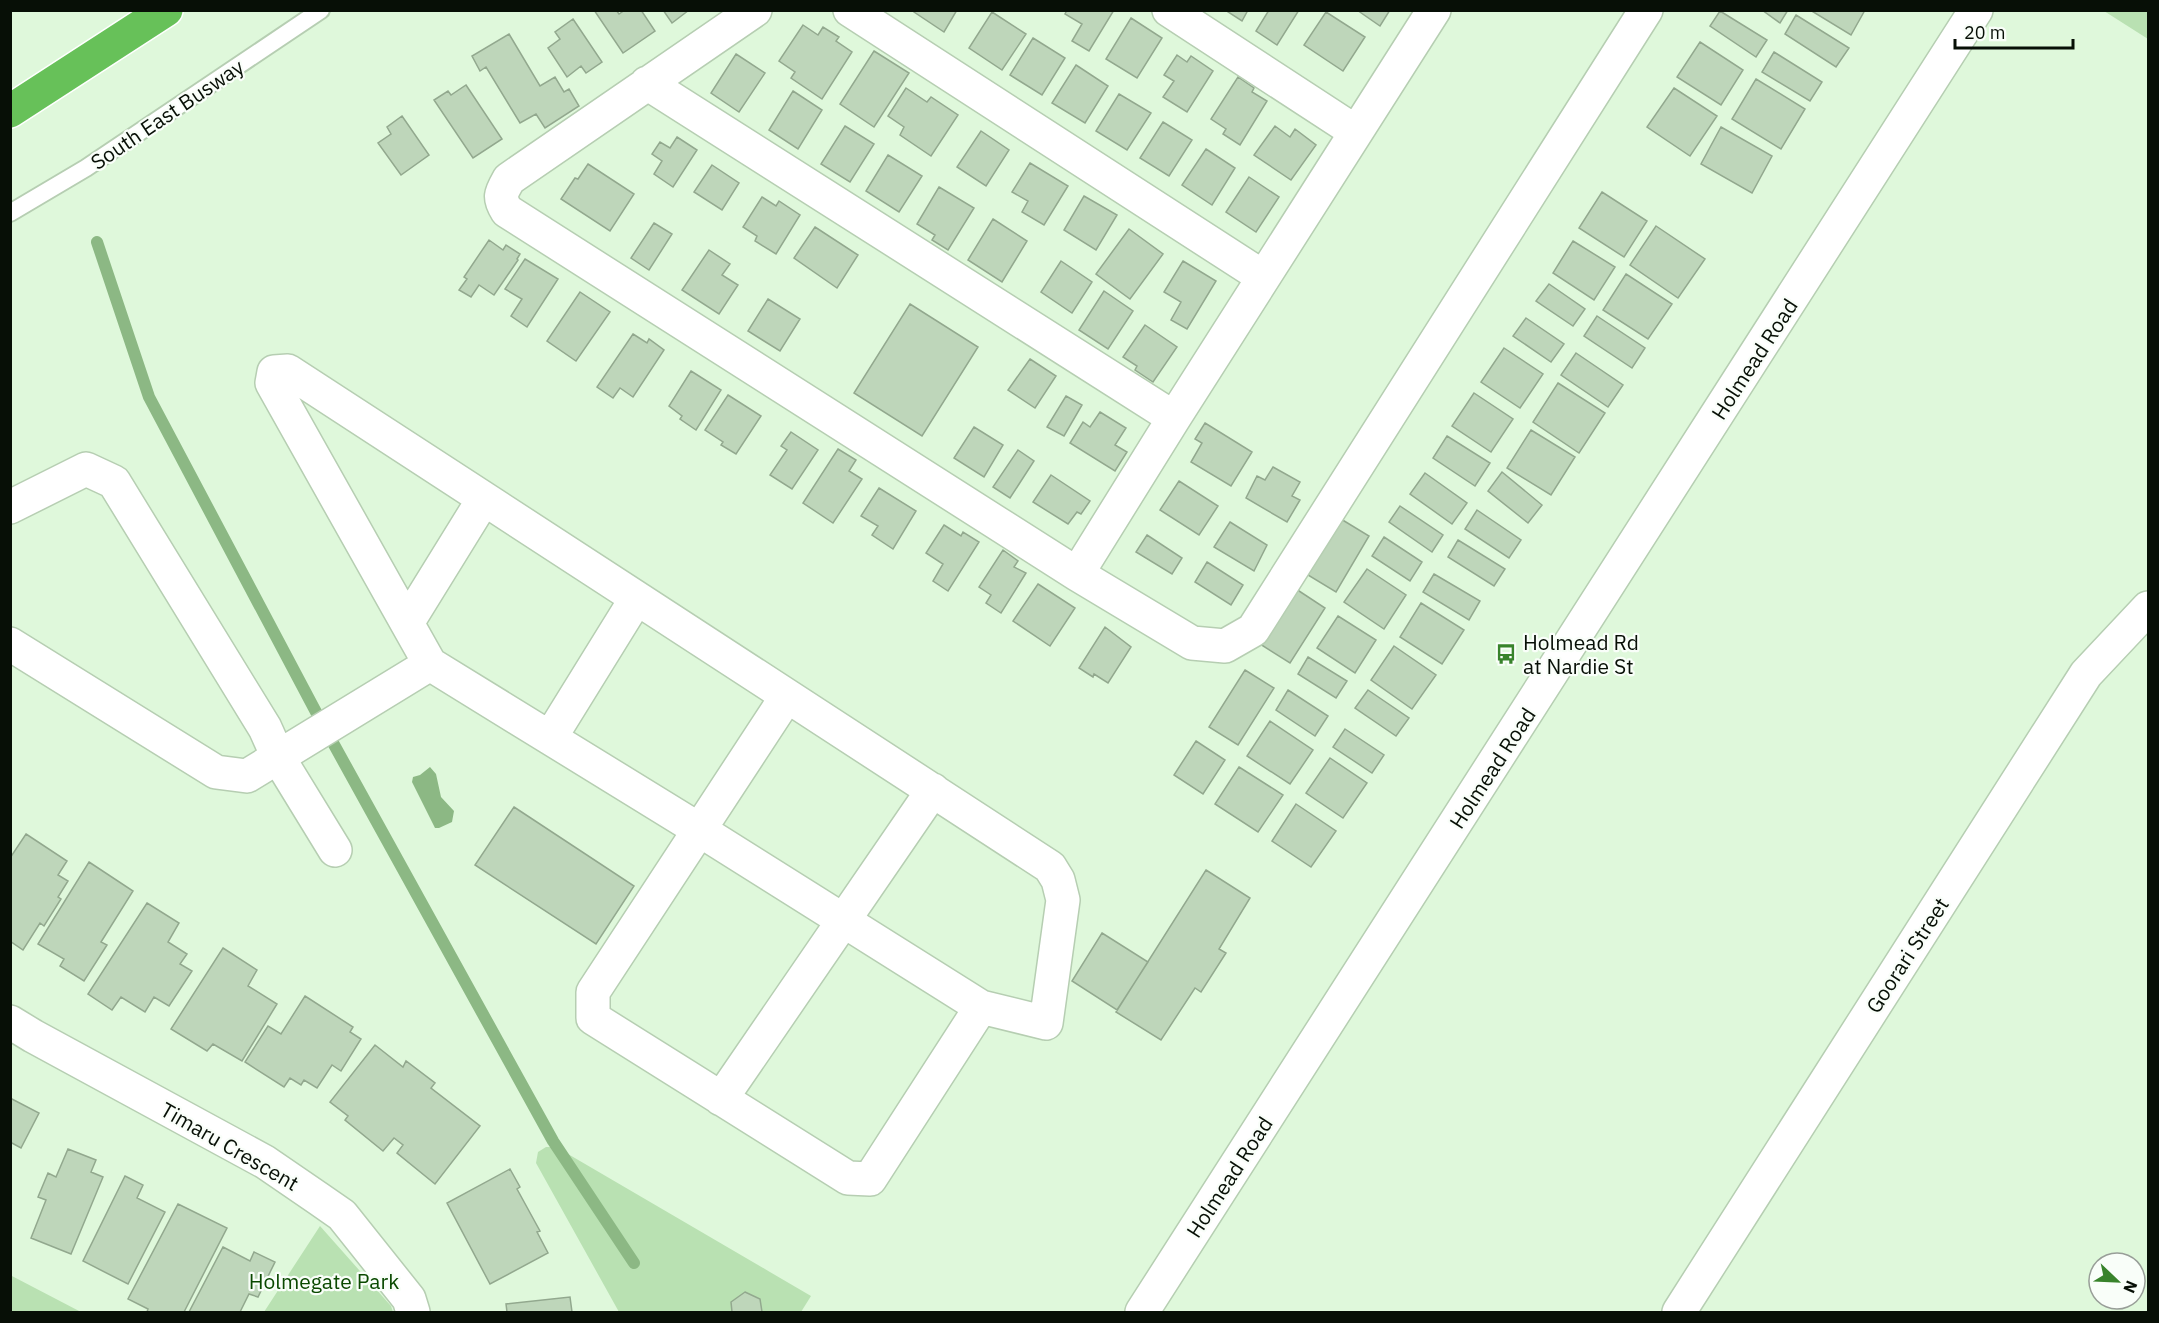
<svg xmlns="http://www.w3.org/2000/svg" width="2159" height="1323" viewBox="0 0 2159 1323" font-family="'IBM Plex Sans',sans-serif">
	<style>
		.green { fill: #b9e1b2 }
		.water { fill: #8cb884 }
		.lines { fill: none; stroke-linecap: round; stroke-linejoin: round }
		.stream { stroke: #8cb884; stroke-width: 12 }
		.building { fill: #bed6ba; stroke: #92a88e; stroke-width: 1.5 }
		.service-casing { stroke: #b6ceb2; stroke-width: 20 }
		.minor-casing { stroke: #b6ceb2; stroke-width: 36 }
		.tertiary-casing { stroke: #b6ceb2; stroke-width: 36 }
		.motorway-casing { stroke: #fff; stroke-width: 36 }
		.service { stroke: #fff; stroke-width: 16 }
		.minor { stroke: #fff; stroke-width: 33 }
		.tertiary { stroke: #fff; stroke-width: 33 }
		.motorway { stroke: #67c159; stroke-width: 33 }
		.labels { text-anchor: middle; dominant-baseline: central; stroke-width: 4.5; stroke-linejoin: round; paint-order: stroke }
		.street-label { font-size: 21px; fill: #070f06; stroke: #f9fef9 }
		.poi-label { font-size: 21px; fill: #070f06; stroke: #f9fef9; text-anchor: start }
		.park-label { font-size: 21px; fill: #0a4900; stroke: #f9fef9 }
	</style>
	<rect width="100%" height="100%" fill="#dff8db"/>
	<path class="green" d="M2104 11H2148V39Z
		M546 1147H556L811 1296 801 1312H619L536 1163 538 1152Z
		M320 1226 391 1306 393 1312H264Z
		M10 1275 81 1312H11Z"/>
	<path class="water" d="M430 767 436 774 441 797 454 811 452 822 439 828H435L412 782 413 777 420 775Z"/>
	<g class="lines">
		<path class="stream" d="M97 242 149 397 316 712 553 1141 634 1263"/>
	</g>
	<path class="building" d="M594 10H616L619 14 625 10H641L655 31 623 53Z
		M663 10H689L672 23Z
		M915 10H957L944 32 914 12Z
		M1067 10H1114L1089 51 1072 41 1082 24 1065 14Z
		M1225 10H1248L1242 21Z
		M1269 10H1299L1277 45 1256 31Z
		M1357 10H1390L1380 26Z
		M1762 10H1788L1780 23Z
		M1810 10H1865L1851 35Z
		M1720 11 1767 40 1756 57 1710 26Z
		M992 12 1026 34 1002 70 969 48Z
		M1326 12 1365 37 1343 71 1304 45Z
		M1796 15 1849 48 1836 67 1785 34Z
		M1131 18 1162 38 1137 78 1106 59Z
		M573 19 602 62 586 73 581 66 567 77 548 48 560 39 555 32Z
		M803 25 818 35 823 27 839 37 836 41 852 52 822 99 791 78 795 72 779 61Z
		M509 34 540 86 555 77 564 92 569 89 579 106 545 128 536 114 520 123 486 67 480 71 472 56Z
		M1033 38 1065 58 1042 95 1010 75Z
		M1700 42 1743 70 1721 105 1677 77Z
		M874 51 909 73 874 127 840 104Z
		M1774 52 1822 82 1810 101 1762 72Z
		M736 54 765 73 739 112 711 93Z
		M1177 55 1187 62 1191 56 1213 71 1187 112 1163 97 1174 81 1164 75Z
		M1076 65 1108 86 1085 123 1052 103Z
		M1238 77 1254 88 1252 92 1267 101 1240 145 1223 134 1226 129 1211 119Z
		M1756 79 1805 109 1781 149 1732 119Z
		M466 85 502 139 473 158 434 100 448 91 451 95Z
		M906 88 927 102 931 97 958 115 931 156 900 135 904 127 888 116Z
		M1674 88 1717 116 1690 156 1647 127Z
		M793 91 822 110 798 149 769 130Z
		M1119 94 1151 113 1127 150 1096 131Z
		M402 116 429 155 401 175 378 143 391 134 387 127Z
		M1163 122 1192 140 1169 176 1140 158Z
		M845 126 874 144 850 182 821 164Z
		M1275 126 1290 137 1295 129 1316 145 1291 180 1254 155Z
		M1721 127 1772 156 1752 193 1701 164Z
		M981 131 1009 150 986 186 957 167Z
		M677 137 697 150 673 187 654 174 662 161 652 154 660 142 670 148Z
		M1206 149 1235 168 1212 205 1182 185Z
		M888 155 922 176 899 212 866 191Z
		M1030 163 1068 186 1044 225 1022 212 1028 201 1012 192Z
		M588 164 634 194 610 231 561 199 575 178 578 179Z
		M712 165 739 183 722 210 694 192Z
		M1249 177 1279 197 1256 232 1226 212Z
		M939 187 974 208 948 250 932 240 935 235 917 224Z
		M1602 192 1647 221 1624 257 1579 228Z
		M1084 196 1117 215 1096 250 1064 230Z
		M762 197 776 206 779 201 800 215 776 254 755 241 757 236 743 227Z
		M993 219 1027 241 1002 282 968 260Z
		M654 223 672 234 649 270 631 258Z
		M1656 226 1705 259 1678 298 1630 265Z
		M815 227 858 255 837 288 794 258Z
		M1129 229 1163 254 1130 299 1096 274Z
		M489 240 503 250 506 245 520 254 517 259 518 260 494 295 479 285 471 297 459 290 467 279 464 277Z
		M1573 241 1615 267 1594 300 1553 273Z
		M709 250 730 264 722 275 738 285 719 314 682 290Z
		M525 259 558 279 527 327 511 316 522 299 505 289Z
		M1061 261 1092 282 1072 313 1041 292Z
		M1183 261 1216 281 1187 329 1171 320 1181 302 1164 292Z
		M1626 274 1672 304 1648 339 1603 310Z
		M1549 284 1585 309 1573 326 1536 301Z
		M1104 291 1133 311 1108 349 1079 330Z
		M580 292 610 312 576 361 547 341Z
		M768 299 800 319 780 351 748 331Z
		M910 304 978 347 922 436 854 393Z
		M1597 316 1645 348 1632 368 1584 336Z
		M1526 318 1564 344 1551 362 1513 336Z
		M1145 325 1177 347 1153 382 1135 370 1137 366 1123 357Z
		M633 334 647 343 649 339 664 350 633 397 620 388 613 398 597 387Z
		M1504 348 1543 374 1520 408 1481 382Z
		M1576 353 1623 385 1608 407 1561 375Z
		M1030 359 1056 376 1035 408 1008 390Z
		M691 371 721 390 696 430 680 419 682 416 669 406Z
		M1558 383 1605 413 1579 453 1533 422Z
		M1474 393 1513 419 1491 452 1452 426Z
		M728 395 761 416 736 454 721 445 723 442 705 430Z
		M1066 396 1082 405 1064 436 1047 427Z
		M1100 412 1126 428 1115 445 1127 452 1115 471 1070 443 1083 422 1090 427Z
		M1205 423 1252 452 1231 486 1191 462 1202 443 1195 439Z
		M974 427 1003 445 984 477 954 458Z
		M1531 430 1575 457 1551 495 1507 468Z
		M791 432 818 450 792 489 770 475 787 450 781 446Z
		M1447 436 1490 463 1475 486 1433 458Z
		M838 449 856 460 849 471 862 479 833 523 803 503Z
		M1018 450 1034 461 1010 498 993 487Z
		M1273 467 1300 482 1292 496 1300 500 1287 522 1246 498 1257 476 1265 480Z
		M1502 472 1542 505 1528 523 1488 491Z
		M1425 473 1467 503 1452 524 1410 494Z
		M1051 475 1090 501 1081 514 1077 512 1068 524 1033 502Z
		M1179 481 1218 506 1199 535 1160 510Z
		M879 488 916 511 893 549 872 535 878 526 861 516Z
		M1400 506 1443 535 1432 552 1389 522Z
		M1477 510 1521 540 1509 558 1465 529Z
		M1336 516 1369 536 1336 592 1303 572Z
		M1230 522 1267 545 1254 571 1214 547Z
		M944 525 961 536 963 532 979 542 948 591 933 581 943 564 926 553Z
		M1147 535 1182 558 1172 574 1136 552Z
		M1384 537 1422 562 1410 581 1372 556Z
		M1458 540 1505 569 1494 586 1448 557Z
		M1003 550 1018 561 1014 567 1026 573 1001 613 986 603 991 595 979 587Z
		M1207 562 1243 585 1231 605 1195 582Z
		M1367 569 1406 595 1384 629 1344 602Z
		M1434 574 1480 601 1469 620 1423 592Z
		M1038 584 1075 608 1050 646 1013 621Z
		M1296 589 1325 608 1290 663 1260 644Z
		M1421 603 1464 630 1442 664 1400 637Z
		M1338 616 1376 640 1355 673 1317 648Z
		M1105 627 1131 647 1108 683 1094 674 1093 677 1079 668Z
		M1394 646 1436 675 1412 709 1371 680Z
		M1308 657 1347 681 1336 698 1298 674Z
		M1245 670 1274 688 1238 745 1209 727Z
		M1288 690 1328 716 1315 736 1276 710Z
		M1368 690 1409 718 1396 736 1355 708Z
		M1270 721 1313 750 1290 784 1247 756Z
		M1345 729 1384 755 1372 773 1333 747Z
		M1196 741 1225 760 1203 794 1174 775Z
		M1330 758 1367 783 1343 818 1306 793Z
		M1239 767 1283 795 1258 832 1215 804Z
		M1296 804 1336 831 1311 867 1272 841Z
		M514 807 634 886 596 944 475 865Z
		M26 834 67 861 58 875 68 881 58 897 61 899 44 926 40 923 23 950 10 941V858Z
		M89 862 133 891 101 942 107 945 84 981 60 966 64 959 38 944Z
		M1206 870 1250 898 1219 949 1226 953 1201 992 1195 988 1161 1040 1116 1012Z
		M147 903 179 923 168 942 187 954 180 964 192 971 169 1006 154 997 145 1012 121 997 112 1010 88 994Z
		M1102 933 1148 962 1117 1010 1072 981Z
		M223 948 257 970 248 986 277 1004 242 1061 213 1044 207 1051 171 1029Z
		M305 996 353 1027 350 1032 361 1039 341 1071 332 1065 317 1088 304 1080 301 1085 290 1078 284 1087 245 1062 268 1026 281 1034Z
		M375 1045 403 1067 406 1061 435 1083 431 1088 480 1126 435 1184 397 1153 403 1145 394 1138 383 1151 345 1120 348 1116 330 1102Z
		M10 1098 39 1113 21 1148 10 1142Z
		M68 1149 96 1160 91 1172 103 1177 71 1254 31 1238 46 1200 38 1197 48 1173 56 1177Z
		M510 1169 520 1187 517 1189 540 1231 537 1232 548 1253 490 1284 447 1203Z
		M125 1176 143 1185 137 1198 165 1212 128 1284 83 1261Z
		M178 1204 227 1228 184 1312H147L148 1309 128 1299Z
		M223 1247 250 1261 254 1252 275 1262 258 1297 249 1294 240 1312H189Z
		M745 1292 760 1299 762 1312H732L731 1302Z
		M570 1297 572 1312H507L506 1304Z"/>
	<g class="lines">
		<g class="service-casing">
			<path id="service" d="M10 213 86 168 321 10"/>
		</g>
		<g class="minor-casing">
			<path id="minor" d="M755 10 509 179C501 193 498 197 507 211L1077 574 1192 643 1225 646 1253 630 1646 10
				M850 10 1263 277
				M1169 10 1356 132
				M647 83 1174 418
				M288 371 1050 867 1058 880 1063 900 1046 1023 981 1007 698 829 430 664 272 383 274 372Z
				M10 507 86 469 114 482 265 728 278 757 335 850
				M1077 574 1174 418 1434 10
				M407 623 483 500
				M10 644 216 772 247 776 430 664
				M787 696 593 992V1018L848 1178 870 1179 981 1007
				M550 738 636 599
				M10 1022 33 1036 265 1162 319 1199 342 1215 409 1299 413 1312
				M721 1099 933 790
				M1679 1312 2086 674 2148 608"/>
		</g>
		<g class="tertiary-casing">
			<path id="tertiary" d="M1142 1312 1976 10"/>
		</g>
		<g class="motorway-casing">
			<path id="motorway" d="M10 111 166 10"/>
		</g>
		<use href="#service" class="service"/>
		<use href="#minor" class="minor"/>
		<use href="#tertiary" class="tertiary"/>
		<use href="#motorway" class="motorway"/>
	</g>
	<defs>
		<g id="bus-bare" transform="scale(1.62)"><path d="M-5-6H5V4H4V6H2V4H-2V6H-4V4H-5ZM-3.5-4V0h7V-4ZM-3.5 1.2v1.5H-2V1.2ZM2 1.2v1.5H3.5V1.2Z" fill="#38832b" stroke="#f9fef9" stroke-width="2.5" paint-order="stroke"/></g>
	</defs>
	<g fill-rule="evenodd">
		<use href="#bus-bare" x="1506" y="654"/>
	</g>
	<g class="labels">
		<g class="street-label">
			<text transform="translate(167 114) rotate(-34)">South East Busway</text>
			<text transform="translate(1754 359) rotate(-57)">Holmead Road</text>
			<text transform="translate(1492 768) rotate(-57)">Holmead Road</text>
			<text transform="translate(1907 955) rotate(-57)">Goorari Street</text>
			<text transform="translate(230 1146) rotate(30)">Timaru Crescent</text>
			<text transform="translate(1229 1177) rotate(-57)">Holmead Road</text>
		</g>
		<g class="poi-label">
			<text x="1523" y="642">Holmead Rd<tspan x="1523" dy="24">at Nardie St</tspan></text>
		</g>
		<g class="park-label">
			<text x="324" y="1281">Holmegate Park</text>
		</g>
	</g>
	<rect width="2159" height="1323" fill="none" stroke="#070f06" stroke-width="24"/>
	<g transform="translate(2117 1281) rotate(113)"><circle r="28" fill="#f9fef9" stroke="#989e98" stroke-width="1.5"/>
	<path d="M0-4.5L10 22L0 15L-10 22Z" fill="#38832b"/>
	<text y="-9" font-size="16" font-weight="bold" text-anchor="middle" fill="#070f06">N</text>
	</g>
	<path d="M1955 39v9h118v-9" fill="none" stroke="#070f06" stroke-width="3"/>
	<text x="1964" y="39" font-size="18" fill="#070f06" stroke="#f9fef9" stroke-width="4.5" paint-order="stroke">20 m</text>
</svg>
